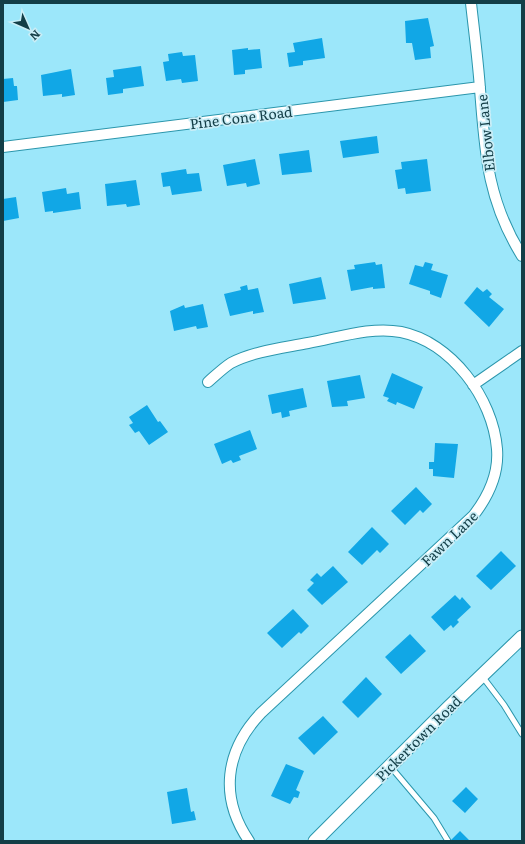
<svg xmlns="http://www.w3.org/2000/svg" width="525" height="844" viewBox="0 0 525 844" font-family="Literata,serif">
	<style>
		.building { fill: #11a7e6 }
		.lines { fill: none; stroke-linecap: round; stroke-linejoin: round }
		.service-casing { stroke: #2b96ac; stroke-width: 7 }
		.minor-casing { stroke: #2b96ac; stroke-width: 12 }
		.tertiary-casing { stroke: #2b96ac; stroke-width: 15 }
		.service { stroke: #fff; stroke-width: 5 }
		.minor { stroke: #fff; stroke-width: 10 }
		.tertiary { stroke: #fff; stroke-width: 13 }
		.labels { text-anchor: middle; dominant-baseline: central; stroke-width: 3.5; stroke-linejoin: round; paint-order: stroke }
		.street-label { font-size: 14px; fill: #133e47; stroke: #caeef7 }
	</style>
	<rect width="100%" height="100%" fill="#9ce7fa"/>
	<path class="building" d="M428 18 434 46 430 47 431 58 415 60 412 43H406L405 21Z
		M322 38 325 58 303 61V65L289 67 287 53 295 52 293 43Z
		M248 48V50L260 49 262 68 245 70V74L234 75 232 50Z
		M182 52 183 56 195 55 198 81 182 83 181 79 166 81 163 62 169 61 168 54Z
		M141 66 144 86 123 89V93L108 95 106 78 114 77 113 70Z
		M71 69 75 95 62 97V94L43 96 41 75Z
		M13 78 14 86H17L18 100 3 102V79Z
		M377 136 379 153 343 158 340 141Z
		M309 150 312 172 282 175 279 154Z
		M255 159 260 184 247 187 246 183 227 186 223 165Z
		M427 159 431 191 406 194 405 188 398 189 395 170 402 169 401 162Z
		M186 169 187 174 199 173 202 191 172 195 170 186 163 187 161 173Z
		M136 180 140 205 127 207 126 204 107 206 105 184Z
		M66 188 67 194 79 192 81 209 53 213V211L45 212 42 192Z
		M16 197 19 218 3 221V199Z
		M375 262 376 265 382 264 385 288 373 289V287L351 291 347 270 355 269 354 265Z
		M425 262 433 264 431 270 448 275 441 298 430 294V291L409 284 415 265 423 267Z
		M321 277 326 299 293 304 289 284Z
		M247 285 248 290 258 288 264 312 253 314V311L230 316 224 294 241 290 240 287Z
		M477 287 483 292 487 289 492 294 489 297 504 309 489 327 464 303Z
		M203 304 208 327 197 329 196 326 174 331 170 311 184 305 185 308Z
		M392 373 423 387 414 409 397 402 396 405 387 401 389 398 383 396Z
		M360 375 365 398 347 401 348 406 332 407 327 381Z
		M303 388 307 407 289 411 290 416 282 418 281 412 272 414 268 395Z
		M147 405 158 422 160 421 168 432 149 445 139 431 135 433 129 425 133 423 129 417Z
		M250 430 257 449 239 456 241 460 233 463 231 460 222 464 214 444Z
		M435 443 458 444 454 478 433 476V469H429V462H434Z
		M416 487 432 504 423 513 420 510 405 525 391 511Z
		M372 527 389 544 380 553 377 550 362 565 348 552Z
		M501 551 516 566 491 590 476 576Z
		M333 566 348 582 322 605 307 590 314 583 310 580 317 573 321 577Z
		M455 595 460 600 462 597 471 607 457 620 459 622 453 628 451 625 444 631 431 617Z
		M293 609 309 626 301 634 299 632 282 648 267 633Z
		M410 634 426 651 401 674 385 657Z
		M366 677 382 694 358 718 342 702Z
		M323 716 338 732 314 755 298 738Z
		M286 764 304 771 296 790 300 792 298 798 294 797 290 804 271 796Z
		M466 787 478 799 465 813 452 801Z
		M187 788 191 812 194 811 196 820 172 824 167 792Z
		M460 831 470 841 451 840Z"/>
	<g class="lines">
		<g class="service-casing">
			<path id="service" d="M482 676 504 705 522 734
				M390 766 434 818 448 841"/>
		</g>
		<g class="minor-casing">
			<path id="minor" d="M471 3C474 31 478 60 480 89 485 152 487 200 522 256
				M3 147 480 87
				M208 382C215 376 223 368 231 363 254 351 283 348 308 343 337 338 371 326 401 332 451 342 493 398 497 449 499 474 488 497 473 516L261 713C225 751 219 797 249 841
				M473 385 522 351"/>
		</g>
		<g class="tertiary-casing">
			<path id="tertiary" d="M315 841 448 708 522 637"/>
		</g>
		<use href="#service" class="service"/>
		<use href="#minor" class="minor"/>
		<use href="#tertiary" class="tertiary"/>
	</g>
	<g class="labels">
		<g class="street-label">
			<text transform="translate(241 117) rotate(-7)">Pine Cone Road</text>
			<text transform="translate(485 133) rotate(-96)">Elbow Lane</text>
			<text transform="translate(449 538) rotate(-44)">Fawn Lane</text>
			<text transform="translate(418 738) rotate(-45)">Pickertown Road</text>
		</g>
	</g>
	<rect width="525" height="844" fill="none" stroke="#133e47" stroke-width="8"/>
	<g transform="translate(28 28) rotate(135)" stroke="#caeef7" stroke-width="3" paint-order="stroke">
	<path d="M0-3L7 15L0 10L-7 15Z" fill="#133e47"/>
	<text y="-6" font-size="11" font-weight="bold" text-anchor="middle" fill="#133e47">N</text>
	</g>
</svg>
